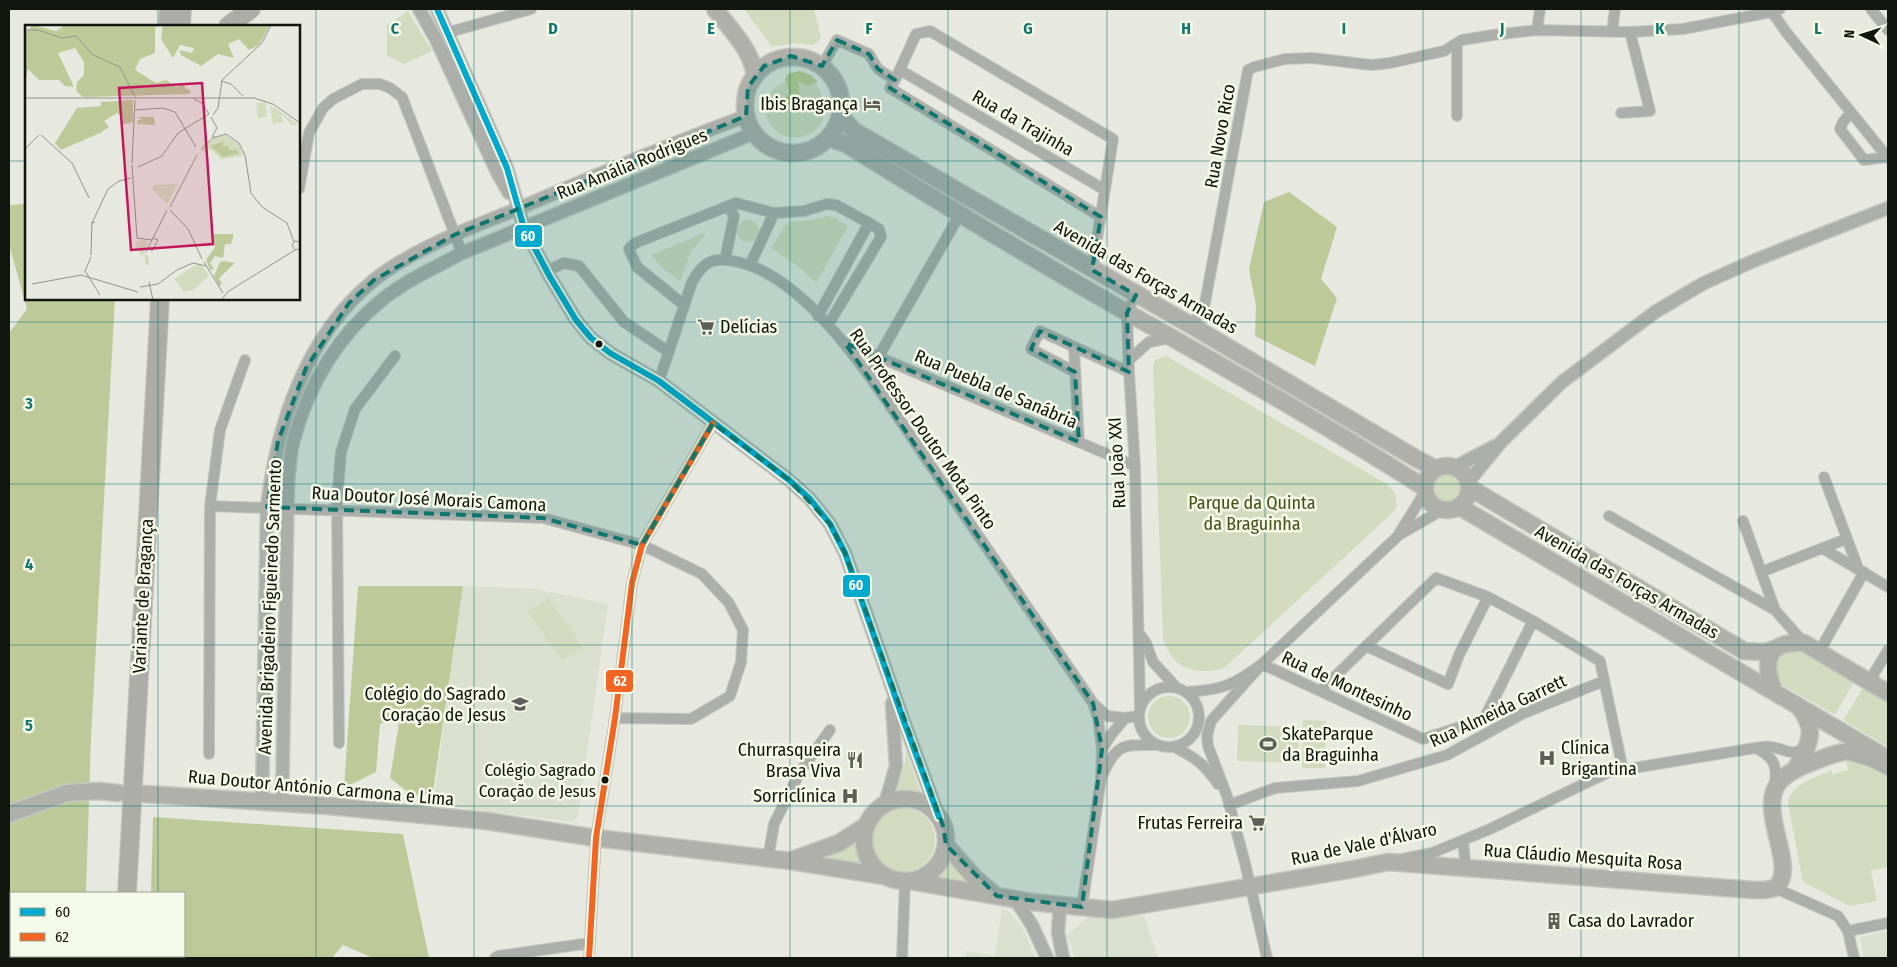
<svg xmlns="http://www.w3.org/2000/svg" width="1897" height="967" viewBox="0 0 1897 967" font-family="'Fira Sans Condensed',sans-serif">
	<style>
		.built { fill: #dbdfce }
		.green { fill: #d3dbbe }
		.forest { fill: #bec99a }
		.water { fill: #becc92 }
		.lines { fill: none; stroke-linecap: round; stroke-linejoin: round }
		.minor-casing { stroke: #c4c6bf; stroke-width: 12 }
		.tertiary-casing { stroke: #c4c6bf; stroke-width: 15 }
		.primary-casing { stroke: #c4c6bf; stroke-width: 19 }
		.trunk-casing { stroke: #c4c6bf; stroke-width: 20 }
		.minor { stroke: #acaeaa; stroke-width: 10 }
		.tertiary { stroke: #acaeaa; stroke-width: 12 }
		.primary { stroke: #afb0aa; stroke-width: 16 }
		.trunk { stroke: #acada7; stroke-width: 18 }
		.bus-1-casing { stroke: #f5fae9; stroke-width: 10 }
		.bus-2-casing { stroke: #f5fae9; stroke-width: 10 }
		.bus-1 { stroke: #00a9ce; stroke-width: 6 }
		.bus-2 { stroke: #f26522; stroke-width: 6 }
		.marked { fill: #0f766e; fill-opacity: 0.2; stroke: #0f766e; stroke-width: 4; stroke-dasharray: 10 6; stroke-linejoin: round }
		.grid { fill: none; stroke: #0f766e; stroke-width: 1; stroke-opacity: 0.55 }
		.bus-dot { fill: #12140e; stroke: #f5fae9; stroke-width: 2 }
		.labels { text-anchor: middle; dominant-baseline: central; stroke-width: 5; stroke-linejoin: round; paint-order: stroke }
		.bus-label { font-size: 17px; fill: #12140e; stroke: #f5fae9; text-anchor: end }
		.poi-label { font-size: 18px; fill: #12140e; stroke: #f5fae9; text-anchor: end }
		.street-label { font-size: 18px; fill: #12140e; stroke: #f5fae9 }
		.park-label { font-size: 18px; fill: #455118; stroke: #f5fae9 }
		.inset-river { fill: none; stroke: #becc92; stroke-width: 2.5 }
		.inset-road { fill: none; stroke: #92948c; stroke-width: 1 }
		.view { fill: #c2185b; fill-opacity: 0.15; stroke: #c2185b; stroke-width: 2.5 }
		.inset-edge { fill: none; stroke: #12140e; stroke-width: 2.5 }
		.grid-label { font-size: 16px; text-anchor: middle; font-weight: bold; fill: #0f766e; stroke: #f5fae9; stroke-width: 5; stroke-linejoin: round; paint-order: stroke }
		.line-badge { stroke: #f5fae9; stroke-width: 2 }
		.badge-label { font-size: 14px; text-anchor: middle; font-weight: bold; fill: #fff }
	</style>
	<rect width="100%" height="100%" fill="#e7e9e0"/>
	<path class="built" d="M463 586 536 589 608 604 578 817 572 822 433 804Z
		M1002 908 1010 913 1022 927 1036 958H966V951L995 956Z
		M1144 916 1158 958H1075L1067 935 1088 917Z
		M1888 931V958H1864L1860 937Z"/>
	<path class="green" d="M744 9H814L821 37 818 42 813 45 795 43 772 47Z
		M408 11 432 51 404 64 387 56V25Z
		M785 82 789 92 781 110C796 101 803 102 798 82L808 85 818 82 816 84C820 91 824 98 824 106 828 148 762 149 766 104 767 94 775 86 785 82Z
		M827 216 836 218 848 226 816 283 799 267 771 248 785 225 789 222 812 220Z
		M737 231a11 11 0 1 1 22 0a11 11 0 1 1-22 0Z
		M707 232 692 250 680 281 666 271 651 255Z
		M1166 356 1387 484 1395 493 1397 507 1387 518 1223 669C1193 675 1173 669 1163 639L1153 366 1155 360Z
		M1433 488a15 15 0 1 1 30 0a15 15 0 1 1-30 0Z
		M548 598 583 648 562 660 528 612Z
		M1799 649 1854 682 1835 715 1779 683 1773 675C1778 655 1777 651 1799 649Z
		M1863 688 1888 703V747L1843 720Z
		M1148 717a21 21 0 1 1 42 0a21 21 0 1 1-42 0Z
		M1303 720 1326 721 1325 768H1302Z
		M1238 725 1299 727 1298 763 1237 761Z
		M906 750 922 796 909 793H895L904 768Z
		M1846 760 1862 762 1888 775V867L1871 871 1877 901 1850 906 1803 882 1788 804C1789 784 1817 777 1832 770V775L1848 770Z
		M871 840a32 32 0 1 1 64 0a32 32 0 1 1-64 0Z
		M859 838 857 852 863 867 817 861 840 852Z
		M947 857 961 875 970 884 931 878 942 868Z"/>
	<path class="forest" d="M1289 192 1337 227 1321 279 1337 298 1315 366 1255 336 1256 306 1249 269 1264 202Z
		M26 204V299H115L91 738 86 893H11V956H84V958H9V333L27 309 9 244V205Z
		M358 586H463L433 792 414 797 390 778 400 717 380 724 376 772 344 788Z
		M153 817 403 834 429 958H373L343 945 332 958H150V956H184V893H151Z"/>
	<path class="water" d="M800 71 811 75 818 82 808 85 798 82C803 103 796 101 781 110L777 104 778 100 785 99 789 92 785 79 788 74Z"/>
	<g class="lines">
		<g class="minor-casing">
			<path id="minor" d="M1770 9 1786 32 1888 158
				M1871 9 1888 30
				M1537 30 1540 9
				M1612 32 1615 9
				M446 33 531 9
				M822 66 837 40 869 54 878 69 895 80 916 34 930 31 1113 139 1092 270
				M900 70 1105 190
				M895 80 890 88 1101 217
				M1851 112 1843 122 1840 129 1864 160 1887 157
				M1621 113 1650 111 1630 32
				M1457 116V43
				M299 189 309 133 323 108 333 99 362 84H380L390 88 402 97 462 253
				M725 260 734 216 728 206
				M750 265 774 213
				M547 271 564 263 579 266 624 322 669 352
				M1136 295 1127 313 1129 372 1135 466 1140 706
				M684 305 637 267 629 249 635 243 736 203 774 213 804 211 827 204 836 205 869 223
				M818 316 869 223 879 229 881 237 828 325
				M1192 326 1205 303 1248 70 1254 67 1285 59 1312 58 1372 65 1390 63 1444 51 1462 40 1493 35 1537 30 1630 32 1683 29 1771 12 1780 9
				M846 343 1135 466
				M1074 348 1079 442
				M1129 360 1149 342 1170 338
				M1075 372 1031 349 1040 331 1129 372
				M868 375 960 214
				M659 381 692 282C704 261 713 256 738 262 806 277 868 374 906 429 927 460 948 491 969 522 1011 583 1052 643 1093 703L1098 718 1102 749
				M1824 477 1858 568
				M210 506 543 518 642 545 702 574 729 603 743 630 741 662 730 696 691 719 615 718
				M1609 516 1775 610 1804 643
				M1743 521 1775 610
				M1399 534 1425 492
				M1822 548 1888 587
				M1761 572 1846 539
				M1139 633 1146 643 1153 662 1176 687
				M1366 646 1448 684 1459 655 1488 597
				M1819 652 1864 572
				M1262 664 1423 739 1484 719 1533 621
				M1262 664 1211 721 1207 736 1208 746 1227 796 1245 863 1267 958
				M1869 682 1888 650
				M1139 717a30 30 0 1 1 60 0a30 30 0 1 1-60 0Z
				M1320 691 1436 578 1488 597 1533 621 1600 661 1623 770
				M1187 692C1222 690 1234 685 1262 664L1399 535 1442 510
				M1094 704 1107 716 1125 718
				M339 743 337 500 341 452 355 409 395 356
				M1174 747C1195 757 1205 765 1218 784
				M1756 748C1775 758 1777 765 1775 786
				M209 754 210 506 220 430 245 360
				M1850 755 1870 761 1888 770
				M1103 774C1117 742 1125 745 1157 745
				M1229 805 1275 788 1358 781 1447 755 1524 713 1604 681
				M1463 840 1465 861 1471 869
				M768 859 774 824 800 772 830 730
				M1403 859 1432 853 1490 829 1609 772 1755 748C1760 747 1766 746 1771 747 1787 749 1789 757 1806 748
				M1775 888 1838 916 1848 931 1854 958
				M1082 907 1101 779 1102 749 1111 735 1125 718 1138 716
				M1848 931 1888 923
				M495 958 498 956 590 943
				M589 958 596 838 615 718 632 583 642 545 713 423
				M902 958 905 882"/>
		</g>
		<g class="tertiary-casing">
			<path id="tertiary" d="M419 9 436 39 497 172 509 193
				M437 9 507 168 524 228 550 277 576 320 591 338 610 353 659 381 789 480 810 499 830 524 845 553 903 719 939 817
				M1455 467 1495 446
				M1469 481 1501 442 1562 382 1655 312 1704 283 1758 259 1888 208
				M262 802 267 507C277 424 306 335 374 280 416 246 479 225 529 204 601 173 673 143 746 116
				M282 803 288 480C290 468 290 454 293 442 308 386 337 336 383 299 407 280 436 267 462 253L754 133
				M885 804 896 766 892 703
				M1015 899 1032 925 1047 958
				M1060 905 1058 932 1063 958"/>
		</g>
		<g class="primary-casing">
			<path id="primary" d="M715 9C730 29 751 49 755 75
				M745 105a48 48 0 1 1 96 0a48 48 0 1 1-96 0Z
				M840 115 854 131 1192 326 1417 459 1436 469
				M829 138 846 144C939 202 1033 259 1128 313 1228 369 1328 426 1425 488
				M1425 488a22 22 0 1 1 44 0a22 22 0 1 1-44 0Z
				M1470 488 1744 651 1765 652 1777 648
				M1460 507 1888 759
				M1774 691C1762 661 1767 641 1804 643L1888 693
				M1796 768C1809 744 1818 731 1799 707
				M145 794 329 806 487 821 596 838 791 861 884 876
				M864 840a41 41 0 1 1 82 0a41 41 0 1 1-82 0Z
				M9 814 67 793 99 791 118 793
				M946 845 975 878 995 895
				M792 860 839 843 867 825
				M910 881 1031 902 1112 910 1354 869 1388 862 1753 890C1760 890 1770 891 1776 887 1799 867 1755 809 1780 781 1789 771 1802 766 1813 762 1834 753 1850 749 1873 750"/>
		</g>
		<g class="trunk-casing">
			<path id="trunk" d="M168 26 169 9
				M181 26 182 9
				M228 26 251 9
				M127 893 160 299
				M124 958V956"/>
		</g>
		<use href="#minor" class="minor"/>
		<use href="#tertiary" class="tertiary"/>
		<use href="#primary" class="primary"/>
		<use href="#trunk" class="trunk"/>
		<g class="bus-1-casing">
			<path id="bus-1" d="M437 9 507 168 524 228 550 277 576 320 591 338 610 353 659 381 789 480 810 499 830 524 845 553 903 719 939 817"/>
		</g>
		<g class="bus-2-casing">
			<path id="bus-2" d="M589 958 596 838 615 718 632 583 642 545 713 423"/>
		</g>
		<use href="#bus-1" class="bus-1"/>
		<use href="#bus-2" class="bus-2"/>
	</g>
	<path class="marked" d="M837 40 869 54 878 69 895 80 890 88 1101 217 1092 270 1136 295 1127 313 1129 372 1040 331 1031 349 1075 372 1079 442 845 343 1093 703 1102 749 1082 907 997 896 946 845 943 826 845 553 830 524 789 480 713 423 642 545 543 518 267 507 278 441 306 368 349 303 374 280 454 235 746 116 748 87 764 66 791 56 822 66Z"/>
	<path class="grid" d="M158 9V26M316 9V958M474 9V958M632 9V958M790 9V958M948 9V958M1107 9V958M1265 9V958M1423 9V958M1581 9V958M1739 9V958M9 161H26M299 161H1888M158 299V893M9 322H1888M9 484H1888M9 645H1888M9 806H1888M158 956V958"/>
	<defs>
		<g id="hotel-bare" transform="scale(1.35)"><path d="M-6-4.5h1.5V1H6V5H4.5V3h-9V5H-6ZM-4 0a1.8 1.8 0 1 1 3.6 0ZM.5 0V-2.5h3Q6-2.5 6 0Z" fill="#5d5f58" stroke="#f5fae9" stroke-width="2.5" paint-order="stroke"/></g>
		<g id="supermarket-bare" transform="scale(1.35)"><path d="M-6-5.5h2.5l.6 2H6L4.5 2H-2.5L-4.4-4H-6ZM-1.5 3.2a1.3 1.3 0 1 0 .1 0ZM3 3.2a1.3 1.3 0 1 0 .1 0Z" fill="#5d5f58" stroke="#f5fae9" stroke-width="2.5" paint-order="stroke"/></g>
		<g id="school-bare" transform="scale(1.35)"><path d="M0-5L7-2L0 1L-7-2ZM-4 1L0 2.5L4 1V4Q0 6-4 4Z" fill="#5d5f58" stroke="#f5fae9" stroke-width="2.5" paint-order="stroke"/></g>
		<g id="stadium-bare" transform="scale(1.35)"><path d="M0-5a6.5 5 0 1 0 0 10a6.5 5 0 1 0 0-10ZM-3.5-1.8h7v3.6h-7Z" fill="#5d5f58" stroke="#f5fae9" stroke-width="2.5" paint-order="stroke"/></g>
		<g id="hospital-bare" transform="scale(1.35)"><path d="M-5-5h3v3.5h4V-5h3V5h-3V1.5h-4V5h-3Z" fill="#5d5f58" stroke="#f5fae9" stroke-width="2.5" paint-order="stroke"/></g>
		<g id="restaurant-bare" transform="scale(1.35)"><path d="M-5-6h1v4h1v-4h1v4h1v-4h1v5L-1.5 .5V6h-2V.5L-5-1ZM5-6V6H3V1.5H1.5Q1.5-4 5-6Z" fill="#5d5f58" stroke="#f5fae9" stroke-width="2.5" paint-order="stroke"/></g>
		<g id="building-bare" transform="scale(1.35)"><path d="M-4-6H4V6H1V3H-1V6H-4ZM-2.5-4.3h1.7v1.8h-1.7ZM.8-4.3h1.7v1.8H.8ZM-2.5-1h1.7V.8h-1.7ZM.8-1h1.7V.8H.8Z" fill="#5d5f58" stroke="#f5fae9" stroke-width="2.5" paint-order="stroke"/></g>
	</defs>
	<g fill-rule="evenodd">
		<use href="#hotel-bare" x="872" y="104"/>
		<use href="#supermarket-bare" x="706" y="327"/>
		<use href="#school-bare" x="520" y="704"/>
		<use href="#stadium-bare" x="1268" y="744"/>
		<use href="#hospital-bare" x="1547" y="758"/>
		<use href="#restaurant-bare" x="855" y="760"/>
		<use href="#hospital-bare" x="850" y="796"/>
		<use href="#supermarket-bare" x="1257" y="823"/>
		<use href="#building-bare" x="1554" y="921"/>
	</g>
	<g class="bus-dot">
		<circle cx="599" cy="344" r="4.5"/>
		<circle cx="605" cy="780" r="4.5"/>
	</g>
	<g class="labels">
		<g class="bus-label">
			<text x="596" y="770">Colégio Sagrado<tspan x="596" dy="21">Coração de Jesus</tspan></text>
		</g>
		<g class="poi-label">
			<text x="858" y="104">Ibis Bragança</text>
			<text x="720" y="327" text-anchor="start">Delícias</text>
			<text x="506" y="694">Colégio do Sagrado<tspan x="506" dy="21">Coração de Jesus</tspan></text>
			<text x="1282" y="734" text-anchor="start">SkateParque<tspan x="1282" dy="21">da Braguinha</tspan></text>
			<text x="1561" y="748" text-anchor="start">Clínica<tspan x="1561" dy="21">Brigantina</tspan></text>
			<text x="841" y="750">Churrasqueira<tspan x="841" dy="21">Brasa Viva</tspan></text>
			<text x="836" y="796">Sorriclínica</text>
			<text x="1243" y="823">Frutas Ferreira</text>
			<text x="1568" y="921" text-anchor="start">Casa do Lavrador</text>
		</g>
		<g class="street-label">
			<text transform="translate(1023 123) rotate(30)">Rua da Trajinha</text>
			<text transform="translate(1220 136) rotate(-80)">Rua Novo Rico</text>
			<text transform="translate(632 164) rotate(-22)">Rua Amália Rodrigues</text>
			<text transform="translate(1146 277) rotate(30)">Avenida das Forças Armadas</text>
			<text transform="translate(996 389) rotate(23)">Rua Puebla de Sanábria</text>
			<text transform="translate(923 429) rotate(55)">Rua Professor Doutor Mota Pinto</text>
			<text transform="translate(1117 463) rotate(-93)">Rua João XXI</text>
			<text transform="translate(429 499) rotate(3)">Rua Doutor José Morais Camona</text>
			<text transform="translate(1627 582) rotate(30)">Avenida das Forças Armadas</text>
			<text transform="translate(143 596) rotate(-87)">Variante de Bragança</text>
			<text transform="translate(270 607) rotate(-88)">Avenida Brigadeiro Figueiredo Sarmento</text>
			<text transform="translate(1347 686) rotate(25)">Rua de Montesinho</text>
			<text transform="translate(1498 711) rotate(-25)">Rua Almeida Garrett</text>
			<text transform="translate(321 788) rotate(5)">Rua Doutor António Carmona e Lima</text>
			<text transform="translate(1364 844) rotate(-12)">Rua de Vale d'Álvaro</text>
			<text transform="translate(1583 857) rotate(4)">Rua Cláudio Mesquita Rosa</text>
		</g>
		<g class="park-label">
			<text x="1252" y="503">Parque da Quinta<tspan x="1252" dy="21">da Braguinha</tspan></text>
		</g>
	</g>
	<g transform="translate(25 25)">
		<rect width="275" height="275" fill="#e7e9e0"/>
		<path d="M240 77 242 92 233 93 231 78ZM245 81 249 82 273 100H267L257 90 249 91H257L258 97 248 99ZM200 110 214 119 219 131 196 134 186 125 178 127 177 124 188 114ZM153 159 142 179 127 164 129 160ZM121 215 123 219 119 229 124 231V239L121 240 119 229 117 232 111 220 112 216ZM170 240H176L184 250 170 264 159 267 149 254Z" fill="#d3dbbe"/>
		<path d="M8 0 35 7 43 0H135L130 3V28L115 34 110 45 131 58 141 55 151 62 159 59 160 63 166 66 164 69 58 72 51 66 52 57 59 50V37L50 23 33 28 49 62 40 61 34 55H14L3 44 0 60V8ZM138 0H245L234 20 224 25 214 14 203 19 209 33 193 29 176 41 156 30 154 25 167 28 169 23 155 20 148 33 136 14ZM108 75V97L95 100 98 92 92 88 79 96 84 102 75 108 36 125 30 118 52 83 76 81V77ZM112 92H129L130 100 112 99 113 95H118ZM199 116 197 122 203 120 204 125H212L214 129 198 132 185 121ZM188 209H208V213L206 219H200L198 233 190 231 185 238 189 244 185 245 181 235 190 222ZM199 236 210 238 194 253 197 259 194 261 189 251 195 237Z" fill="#bec99a"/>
		<path class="inset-river" d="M7 3 31 8 42 0"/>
		<path class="inset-road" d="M0 5H13L37 13 51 11 68 30 95 42 110 72M196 56 206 59 218 71M0 73H229L248 79 275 98M169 74 177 78 184 89M110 85 138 83 150 87 171 122M188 90 193 83 197 55 237 18 246 0M186 92 192 103 187 112M16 110 47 138 64 173M188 113 201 109 214 118 220 130 226 168 237 182 262 198 269 217M0 124 14 110M176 124 190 111M107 138 110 75M107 140 112 213 127 215M113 142 137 131 153 108 184 89M145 182 172 130M145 185 163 204 177 234M70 197 67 198 83 164 94 156 106 153M275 217 270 216 267 220 270 225 275 224M123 223 127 226 133 215 128 213M121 227 142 185M66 230 67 197M66 232 60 246 75 270M179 237 198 268M124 257 128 275M7 259 56 250 113 267M115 262 133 259 152 245 168 238 181 241M196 275 204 266 270 225"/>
		<path class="view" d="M177 58 188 219 106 225 94 63Z"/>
		<rect width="275" height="275" class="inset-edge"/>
	</g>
	<g class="grid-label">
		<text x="395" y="34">C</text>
		<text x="553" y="34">D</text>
		<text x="711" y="34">E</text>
		<text x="869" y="34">F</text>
		<text x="1028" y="34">G</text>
		<text x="1186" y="34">H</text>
		<text x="1344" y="34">I</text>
		<text x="1502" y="34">J</text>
		<text x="1660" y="34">K</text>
		<text x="1818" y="34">L</text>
		<text x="29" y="409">3</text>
		<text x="29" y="570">4</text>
		<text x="29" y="731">5</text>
	</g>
	<g class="line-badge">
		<rect x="514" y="224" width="29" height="24" rx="5" fill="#00a9ce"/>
		<rect x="842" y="574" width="29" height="24" rx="5" fill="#00a9ce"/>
		<rect x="605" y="669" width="29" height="24" rx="5" fill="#f26522"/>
	</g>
	<g class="badge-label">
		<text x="528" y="241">60</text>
		<text x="856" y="590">60</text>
		<text x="620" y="686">62</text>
	</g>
	<rect width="1897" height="967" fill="none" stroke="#12140e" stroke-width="20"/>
	<rect x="10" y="892" width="175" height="65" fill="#f5fae9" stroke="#9a9e91"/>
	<rect x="20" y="908" width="25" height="8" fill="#00a9ce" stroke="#9a9e91"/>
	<text x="55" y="917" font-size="15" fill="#12140e">60</text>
	<rect x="20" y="933" width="25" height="8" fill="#f26522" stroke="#9a9e91"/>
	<text x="55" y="942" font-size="15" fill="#12140e">62</text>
	<g transform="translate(1862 35) rotate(274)" stroke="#f5fae9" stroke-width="4" paint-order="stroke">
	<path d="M0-4L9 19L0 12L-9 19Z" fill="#12140e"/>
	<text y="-8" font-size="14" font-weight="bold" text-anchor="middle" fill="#12140e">N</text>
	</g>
</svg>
